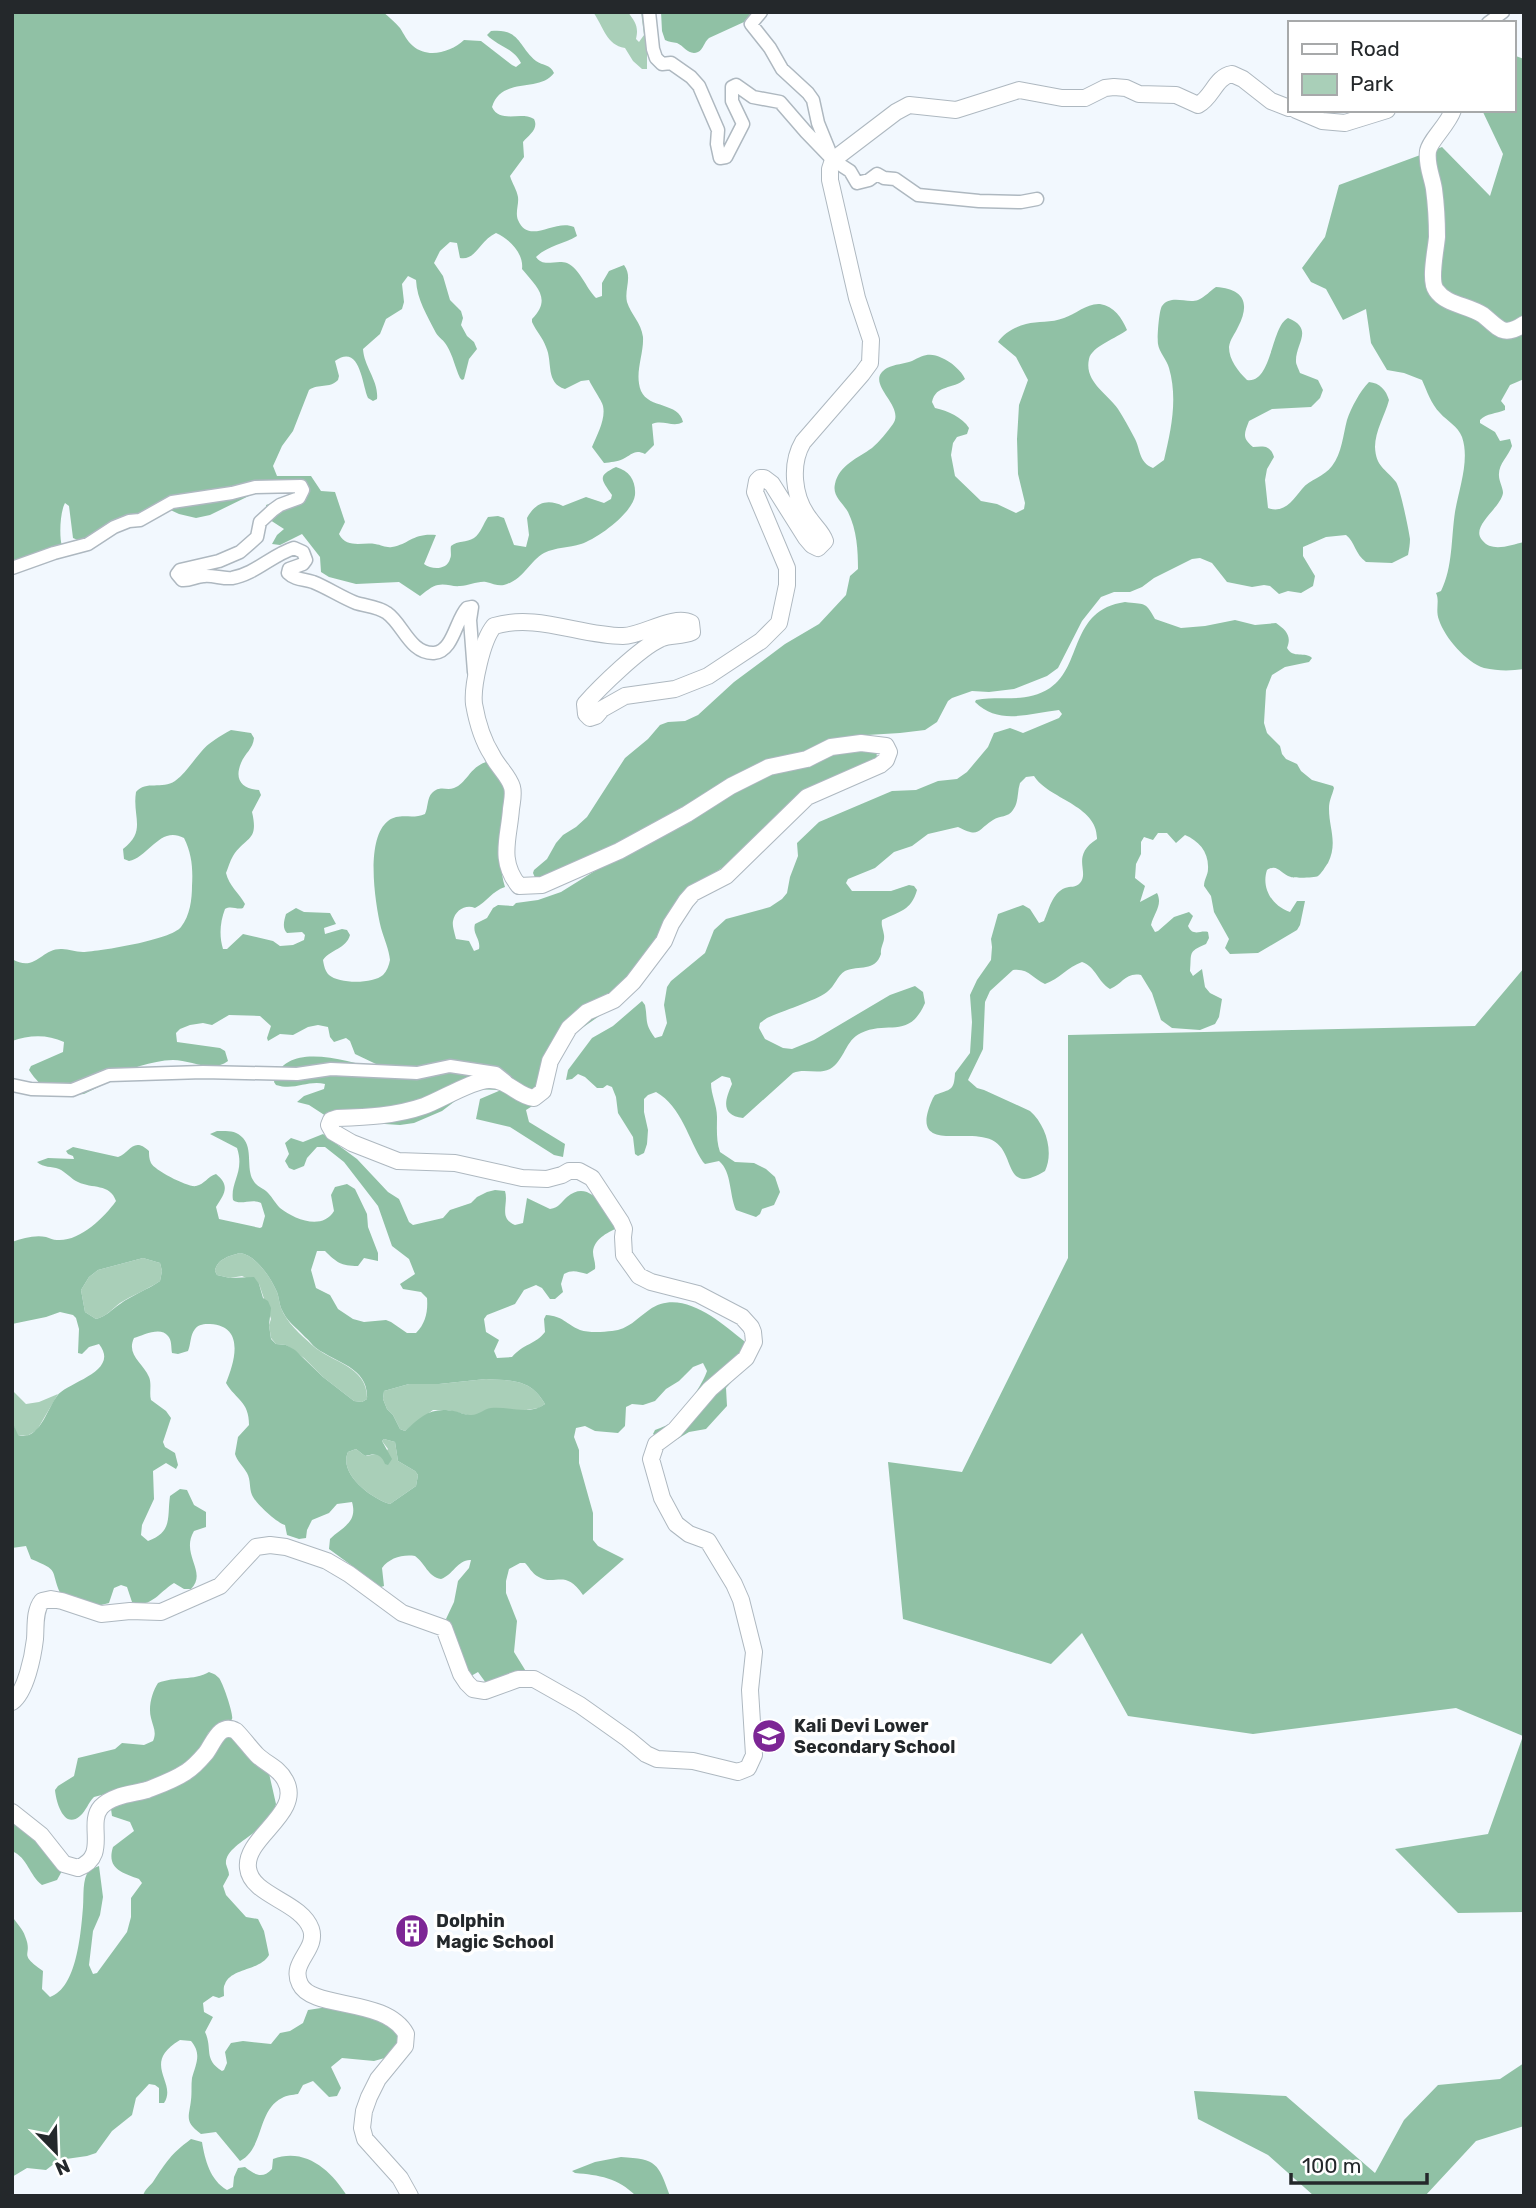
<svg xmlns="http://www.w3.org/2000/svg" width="1536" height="2208" viewBox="0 0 1536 2208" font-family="Rubik,sans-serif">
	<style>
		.green { fill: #a9cfb8 }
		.forest { fill: #90c1a5; fill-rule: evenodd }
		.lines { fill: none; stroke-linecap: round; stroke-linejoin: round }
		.minor-casing { stroke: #aeb8c0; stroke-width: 15 }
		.major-casing { stroke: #aeb8c0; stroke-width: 18 }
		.minor { stroke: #fff; stroke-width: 12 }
		.major { stroke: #fff; stroke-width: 16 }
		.labels { text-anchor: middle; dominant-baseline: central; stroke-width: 7; stroke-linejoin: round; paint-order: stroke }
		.poi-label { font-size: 18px; font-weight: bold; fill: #24282b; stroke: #fff; text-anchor: start }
	</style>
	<rect width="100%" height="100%" fill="#f2f8fe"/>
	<path class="green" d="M593 12H628C635 22 639 26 636 39L639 42 644 35 641 12H643L647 33V69H642L633 61 625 48C606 45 604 27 593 12Z
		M240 1253C256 1255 271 1278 277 1292 279 1297 279 1303 281 1308 287 1323 300 1334 312 1345 332 1363 368 1366 367 1399L362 1402 354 1401 323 1377 304 1358 286 1345 276 1344 271 1338 269 1325 271 1319 259 1284 242 1276 230 1278 217 1275 215 1271C217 1259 229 1256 240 1253Z
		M143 1258 160 1263 162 1271 160 1281C147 1290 132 1295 120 1303 111 1310 107 1316 96 1319L85 1312 81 1290 89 1277 98 1270Z
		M486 1379C512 1381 530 1378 545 1404L539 1408 520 1411 509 1409 471 1416 448 1410H433L405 1431 400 1429 393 1415 387 1409 383 1399 384 1391 409 1384H439Z
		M12 1390 26 1404 39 1402 58 1394 37 1430 27 1436 17 1435 12 1421Z
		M384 1439 395 1442 398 1461 415 1471 418 1475 416 1486 390 1504C372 1499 338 1474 348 1452L356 1449 365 1456 378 1454 382 1457 388 1449 382 1441Z"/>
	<path class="forest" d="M12 12H383C389 17 395 22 400 28 404 34 407 41 413 46 428 59 451 52 464 40L481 41 512 65 516 67 521 63C514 48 497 46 487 35L491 31C520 28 518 46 536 61 543 66 550 64 554 73 540 93 501 76 492 107 500 124 521 111 534 119 539 129 529 135 523 142L524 157 510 176C512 183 517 190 518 197 519 205 515 212 518 220 529 246 555 218 574 227L577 236C564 244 547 246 536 257 543 268 556 259 567 263 580 269 586 288 596 298L602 296V283L609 271 624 265C633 277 624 289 627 302 631 315 641 322 643 337 644 355 634 373 641 391 649 409 679 402 683 422 673 428 663 419 652 424L654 445 645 454C634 449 632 455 623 459 617 462 611 462 604 463L592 447C597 435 606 419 603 406 602 401 592 387 589 380L581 381 565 389C545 383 553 362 546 347 543 338 536 331 532 322V319C552 299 537 287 522 269 524 254 510 239 496 233 479 241 476 261 460 258L457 243 450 242 440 251 434 263 443 276 450 300 461 311 463 318 461 325 467 336 474 342 477 349 469 359 464 379 462 380 460 378C455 367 453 356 447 346 444 340 439 338 436 333 427 315 417 300 416 280L408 276 402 284 404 302 402 309 386 319 380 334 363 349C364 367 379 381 377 399L373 401 368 398C362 384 360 343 335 361L339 376 338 380C329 389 319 383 309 390L293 431 282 446 273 466 277 476H311L321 491 335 492 345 522 339 534C347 549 362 542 375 544 382 545 386 548 392 547 410 544 412 533 436 535L424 564C432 570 447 570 450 559 452 555 450 550 451 546 458 540 466 543 474 538 481 533 483 524 488 517L498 516 504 518 514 545 526 547 529 535 527 518C535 503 547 498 563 506L586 497 604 503 611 499 612 495C601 479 597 476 616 467 630 471 636 481 635 495 633 513 597 539 581 544 569 548 556 547 544 553 530 561 523 579 507 584 500 587 494 584 486 582 477 581 469 586 460 586 453 587 445 583 438 585 432 586 425 592 420 596L399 582 356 584 329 577 321 572 320 557 302 534 280 545 272 544 277 535 284 529 270 520 266 505 288 498 292 492H257L210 515 196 518 179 514 164 507 80 541 73 538 69 506 65 503C60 512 59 537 62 546L12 566Z
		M661 12H752L744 22 709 38C704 42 703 50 698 52 689 56 684 46 677 43 673 42 669 42 665 40L662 31Z
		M1513 55 1524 59V379L1510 385 1501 401 1505 406V410C1496 414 1487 413 1480 420V423L1495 432 1500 441 1510 439 1512 446C1508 457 1498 464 1499 476 1499 481 1503 488 1503 493 1501 508 1470 526 1482 540 1492 553 1510 545 1524 542V669C1510 671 1498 671 1484 668 1466 662 1445 638 1439 620 1435 610 1440 601 1436 593L1441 591C1453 567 1451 538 1455 512 1459 488 1470 460 1462 437 1458 426 1447 421 1440 413 1431 404 1427 391 1422 380L1404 373 1387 370 1371 343 1366 309 1343 320 1326 289 1311 282 1302 268 1325 237 1339 185 1442 147 1490 196 1503 154 1482 110H1513Z
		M1216 287C1243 289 1251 302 1238 327 1235 334 1230 339 1229 347 1229 360 1238 371 1247 380 1272 384 1271 326 1288 318 1315 329 1295 344 1296 362 1296 364 1299 370 1300 373L1318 380 1323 390 1320 398 1311 407 1272 409 1249 421C1244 434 1242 438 1253 447 1264 446 1270 445 1274 457L1267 469 1265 480 1268 508C1284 514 1293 500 1302 489 1310 479 1324 477 1332 466 1342 453 1343 435 1347 420 1351 408 1360 391 1369 382 1380 383 1386 390 1389 400 1385 415 1375 431 1375 447 1376 467 1385 468 1396 482 1400 487 1409 531 1410 539 1410 544 1409 550 1408 555L1392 563 1366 562C1355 554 1355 542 1346 535L1326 537 1303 547V556L1315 576 1313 586 1301 593 1288 591 1279 594 1270 586 1264 585 1252 587 1227 582 1212 563 1200 558 1192 559 1154 578 1142 587 1130 592H1114L1101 597 1082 621 1058 668 1047 676 1014 689 989 692 972 691 952 698 948 701 937 722 925 730 900 733 851 736 798 755 661 825 536 880 533 873 534 870 547 859 556 843 563 835 576 827 587 817 625 758 648 739 660 725 668 722 685 721 698 715 734 682 785 644 819 624 846 595 850 576 858 569C858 551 857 530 848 512 843 503 832 496 835 484 839 465 858 458 872 448 880 441 887 432 893 424 906 405 862 383 887 368 895 364 904 364 912 361 923 355 930 352 942 358 950 361 962 371 965 379 953 390 936 384 932 402L935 408C948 411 962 417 969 428L967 434 957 437 953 443 951 455 955 476 981 501 997 504 1016 513 1024 509 1025 503 1018 474 1017 439 1019 405 1028 380 1016 357 998 342C1004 333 1015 327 1026 324 1038 321 1051 323 1064 318 1076 314 1087 303 1100 304 1114 306 1122 318 1127 330 1117 338 1092 346 1089 359 1084 382 1107 393 1118 409 1124 418 1129 428 1134 437 1141 449 1138 462 1153 468L1164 460C1171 430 1178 399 1169 368 1167 360 1159 352 1158 344 1157 338 1159 310 1162 306 1171 294 1187 304 1198 300 1205 297 1210 291 1216 287Z
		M1125 602C1144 605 1145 600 1155 619L1181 628 1205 626 1235 620 1255 625 1276 623C1286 630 1292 636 1287 648 1293 659 1305 651 1312 658L1309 662 1285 667 1272 675 1266 690 1264 723 1267 733 1280 746 1282 754 1286 759 1297 764 1301 771 1312 780 1333 786 1334 788C1332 796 1329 800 1329 809 1329 828 1338 843 1328 863 1325 867 1322 873 1318 876 1315 878 1294 878 1291 877 1280 874 1278 863 1267 870 1261 888 1272 906 1290 912L1297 901H1305L1300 925 1297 930 1258 953 1230 954 1225 948 1229 939 1214 912 1211 896 1204 886C1204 879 1208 875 1208 869 1209 852 1199 841 1185 835L1176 843 1167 833H1158L1153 840 1144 837 1141 842V854L1136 864 1135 878 1145 886 1140 902 1157 893C1163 905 1154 913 1151 925L1155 932 1158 931 1174 917 1189 912 1193 916 1188 926C1193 937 1200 930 1208 932L1209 938 1206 944C1187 952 1192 953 1190 971L1193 976 1202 969 1205 987 1210 993 1222 999 1219 1017 1215 1024 1200 1030 1172 1028 1161 1020 1152 993 1141 975C1125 972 1123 984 1110 989 1098 982 1096 967 1082 962 1068 967 1059 979 1045 984 1033 979 1029 968 1013 970L990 991 985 1002 983 1049 968 1080 977 1088 984 1090 1030 1111C1046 1125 1054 1152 1045 1171 1002 1197 1017 1152 992 1140 965 1127 907 1155 933 1098L935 1095C951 1089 954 1091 955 1073L970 1053 972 1022 970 995 977 980 991 960 992 947 991 939 998 914 1023 905 1030 909 1039 923 1044 921C1049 910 1052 893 1065 888 1070 886 1076 888 1080 883 1090 872 1070 856 1097 839 1098 805 1048 799 1034 776L1026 777 1020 783C1017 792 1019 802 1013 810 1008 818 1000 815 993 820 976 831 980 838 958 827L928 834 912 846 894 852 875 868 848 879 846 883 852 891H891L909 885 914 886 917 890C911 911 900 911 882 920 881 926 883 928 884 935 885 942 880 947 881 954 875 972 859 965 845 971 837 976 835 986 827 992 815 1001 782 1011 767 1018L760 1023 759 1028 765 1039 783 1048 792 1049 814 1040 890 995 915 986 923 992 925 1003C909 1040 888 1020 861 1033 845 1040 845 1060 830 1069 818 1075 805 1068 793 1073L743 1118C720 1115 725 1100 732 1084L730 1078 722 1076 711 1083C711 1095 717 1105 717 1117 717 1128 716 1141 720 1152L735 1162 754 1163 766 1169 775 1177 780 1192 774 1205 762 1209 760 1214 756 1217 736 1210C729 1194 732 1172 719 1161L705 1164 703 1162C688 1139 682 1107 656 1092L648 1095 644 1099V1112L648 1130 647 1144 644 1153 638 1156 635 1154 633 1137 618 1113 616 1097 612 1087 607 1085 603 1088H597L585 1077 578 1074 572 1079 566 1080 568 1070 592 1038 613 1026 642 1001 645 1005C648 1021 644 1023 655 1038L662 1036 667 1023 664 1005 667 987 671 981 705 953 714 930 726 919 770 907 782 899 787 893 790 877 798 856 797 843 819 822 892 791 916 790 938 781 957 779 967 772 988 747 994 733 1010 728 1023 733 1059 718 1062 714 1059 710C1030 713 999 726 975 702L976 700C1001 695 1026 704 1050 688 1083 666 1069 610 1125 602Z
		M231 730 251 733 254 738C253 749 245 753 241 763 234 780 242 789 259 790L261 795 252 812C259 842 246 836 233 856 230 861 228 868 226 873 229 886 239 893 245 904L243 908C237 910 231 905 225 909 220 922 219 936 223 949H227L243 934 273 941 280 946 293 945 304 940 305 935 302 932 287 933C282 928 284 921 286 914L296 908 304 912 330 913 336 924 324 928 325 934 342 929 347 930 350 935C346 949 331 949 323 960 324 966 325 971 329 975 339 984 373 984 383 975 387 971 389 965 390 960 389 949 384 939 381 928 375 903 365 839 388 821 400 812 412 820 425 814 428 808 427 798 432 793 440 785 446 791 454 788 466 784 470 767 486 762 493 769 502 778 505 788 513 819 494 854 505 887 492 891 487 902 475 908 466 904 455 910 453 921 452 926 455 934 456 939L469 941 474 951 479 949C481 939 472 934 475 924L487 918 493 908 498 905 513 906 516 903 538 900 561 892 630 849 751 780 782 767 839 754 876 750 877 757 678 899 665 930 628 996 572 1035 534 1105 526 1110 529 1122 565 1144 563 1157 554 1155 510 1127 476 1119 480 1099 501 1090 471 1089 442 1111 414 1123 400 1125 354 1122 329 1118 309 1105 297 1102 304 1096 324 1089 325 1084C307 1080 295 1091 276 1085L274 1082C285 1039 347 1062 377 1068L376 1064 355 1054 350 1041 346 1038 334 1042 330 1037 328 1027 318 1025 308 1027 293 1035 280 1034 268 1041 267 1038 271 1026 260 1016 229 1015 212 1025 203 1023 190 1025 180 1029 176 1033 177 1042 220 1048 225 1051 228 1061C212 1073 191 1060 173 1060 162 1060 151 1063 140 1066 132 1069 126 1069 121 1076L84 1094 50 1097C44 1086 35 1080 29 1070L31 1066 63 1052 64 1042C47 1034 29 1035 12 1041V959C36 973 41 948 62 949 69 949 75 952 83 952 101 951 171 940 181 927 190 916 192 899 192 886 193 869 192 854 184 838 160 825 149 857 129 861L124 859 123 849C147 831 132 817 136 792 146 780 162 790 175 781 186 773 192 762 201 752 208 743 220 736 231 730Z
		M1524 968V1912L1458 1913 1395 1849 1488 1834 1523 1736 1456 1708 1253 1734 1128 1716 1082 1633 1051 1664 903 1619 888 1462 962 1472 1068 1258V1035L1475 1026Z
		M217 1131C227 1131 236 1130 243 1138 253 1149 246 1168 253 1180 256 1186 261 1187 266 1191 271 1195 275 1203 280 1208 294 1219 322 1231 334 1211L331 1195 335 1187 347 1184 355 1189 367 1214 368 1227 378 1253V1261L364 1258 358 1266C341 1266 336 1262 325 1251H317L311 1270 316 1288 330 1295 338 1309 353 1319 364 1322 386 1320 391 1322 407 1333H416C426 1323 428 1311 427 1298L421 1292 403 1289 400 1284 415 1274 409 1259 392 1246 378 1206 344 1162 325 1147H317L307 1158 304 1166 294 1170 289 1168 285 1161 289 1154 285 1143 291 1138 303 1142 323 1134 357 1159 388 1192 399 1199 409 1222 413 1225 443 1218 450 1210 471 1203 477 1197 487 1192 495 1190 505 1191C509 1204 498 1218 515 1225L523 1223 527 1198 550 1209C560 1207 560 1203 567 1197 591 1177 607 1213 617 1228 607 1233 594 1239 593 1252 593 1258 596 1263 595 1269L587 1274C578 1272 573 1269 564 1274L561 1284 563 1292 555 1299H550L542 1288 536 1285 524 1290 515 1304 487 1315 484 1319 486 1332 499 1340 494 1351 497 1358 512 1357C523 1344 536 1344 545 1332L544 1319 546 1315C563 1316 566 1324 580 1330 589 1333 603 1332 612 1331 629 1329 636 1319 649 1310 681 1287 719 1321 744 1341L745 1346 736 1363 734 1379 726 1388 727 1406 706 1429 689 1432 674 1441 659 1439 653 1434 655 1430C662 1427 670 1425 676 1420 684 1413 704 1381 707 1371L703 1363 693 1367 679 1381 666 1389 655 1401 643 1405 632 1404 626 1407 625 1426 618 1433 595 1431 585 1426 576 1428 574 1437 579 1450V1463L593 1513V1540L598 1546 624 1559 583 1595C564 1567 555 1588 537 1576 532 1573 529 1567 525 1563H520L509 1569 506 1581V1593L517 1621 514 1652 527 1673 486 1683 478 1672 471 1676 446 1619 454 1602 458 1581 469 1568 471 1560C458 1559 453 1575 441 1579 428 1577 425 1563 415 1556 403 1554 389 1558 382 1568L384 1586 381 1587 329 1549 330 1539C342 1527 358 1523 352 1502L337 1504 329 1513 312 1520 307 1530 306 1538 299 1539 287 1535 285 1525C277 1523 255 1503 252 1495 249 1488 251 1480 247 1473 243 1466 237 1461 235 1454L238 1437 249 1425C249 1401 236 1400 226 1383 235 1361 245 1326 210 1324 204 1324 199 1324 195 1329 190 1335 191 1344 188 1351L178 1354 172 1353C171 1348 172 1340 168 1336 161 1326 143 1335 134 1338 126 1355 143 1363 149 1377 152 1384 149 1393 151 1400L166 1411 171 1418 163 1442 165 1447 175 1453 178 1465 176 1469 166 1463 153 1471 154 1499 142 1525 141 1535 148 1541C173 1532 167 1517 170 1496L180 1489 187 1490 194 1505 206 1512V1527L194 1531C180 1554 208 1572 191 1589H184L174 1583C159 1592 151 1609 132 1602L127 1587 121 1585 114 1588 109 1603 97 1606 81 1602 77 1597 60 1593C50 1569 60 1571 31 1559L26 1546 12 1548V1421L18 1435C39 1442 47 1409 57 1396 67 1382 121 1372 99 1344L89 1347 82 1354 78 1353 79 1329 76 1318 73 1315 60 1312 46 1317 12 1324V1242C23 1238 35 1235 46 1237 50 1238 53 1240 57 1240 79 1242 104 1218 116 1201 110 1183 92 1189 78 1182 71 1179 66 1172 59 1169 51 1166 44 1168 37 1162L48 1158 74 1159 73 1156 68 1154 66 1151 73 1147 118 1157C130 1153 133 1136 149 1151 149 1155 149 1159 151 1163 154 1170 189 1188 196 1186 205 1184 207 1177 216 1174 231 1186 224 1194 216 1207L219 1219 260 1228 262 1227 265 1216 261 1203C252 1198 240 1206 233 1200 230 1182 245 1172 237 1148L210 1134ZM240 1253C256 1255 271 1278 277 1292 279 1297 279 1303 281 1308 287 1322 295 1326 305 1337 309 1340 312 1345 316 1348 337 1363 369 1368 367 1399L362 1402 354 1401 323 1377 295 1350 286 1345 276 1344 271 1339 269 1325 271 1308 268 1301 263 1298 259 1284 254 1277 230 1278 217 1275 215 1271C217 1259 229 1256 240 1253ZM143 1258 160 1263 162 1271 160 1281C147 1290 132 1295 120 1304 111 1310 107 1316 96 1319L85 1312 81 1290 89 1277 98 1270ZM486 1379C512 1381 530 1378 545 1404 529 1416 509 1406 491 1408 483 1409 478 1416 470 1415 465 1415 459 1412 454 1411 430 1407 422 1416 405 1431L400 1429 393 1415 387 1409 383 1399 384 1391 409 1384H439ZM384 1439 395 1442 398 1461 415 1471 418 1475 416 1486 390 1504C372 1499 338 1474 348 1452L356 1449 365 1456C376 1453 381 1454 385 1464L388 1465 392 1459 382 1441Z
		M209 1672C214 1674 215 1674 219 1678 223 1683 234 1715 232 1719 229 1726 214 1729 208 1733L207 1738 234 1735 268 1769 276 1804C271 1832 224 1843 226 1864 227 1868 229 1871 229 1875L223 1886 226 1895 246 1917 258 1919 264 1931 269 1955C260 1971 231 1968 225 1984 223 1987 224 1992 224 1996L219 1998 213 1996 203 2003 204 2012 213 2017 205 2032C213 2049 203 2059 222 2071L224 2070 227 2063 225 2052 231 2043 243 2041 271 2044 280 2033 290 2031 303 2023 308 2010 334 2006 389 2021 402 2039 392 2056 374 2061 342 2058 331 2067 341 2088 337 2096 329 2097 313 2081 303 2085 298 2094C292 2095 287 2095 282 2098 257 2110 264 2149 240 2161L216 2132 201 2134C184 2121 189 2118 191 2100 192 2092 191 2085 192 2078 196 2063 202 2054 191 2041L180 2040C140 2064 178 2082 164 2103H159V2088L155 2085 149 2084 136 2098 132 2115 112 2131 96 2153 87 2156 59 2160 46 2170 27 2168 12 2177V1916C16 1923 23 1929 25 1936 34 1957 16 1952 43 1971L42 1989 50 1997C77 1988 81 1932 83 1907 84 1895 82 1880 89 1870L99 1866 103 1897 100 1915 93 1931 89 1965 93 1974 97 1973 127 1932 131 1917V1898L142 1883 139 1879C123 1873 106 1869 113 1847L134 1831 130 1822 112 1816 111 1809 117 1801 113 1792 94 1797C88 1803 86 1811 80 1816 64 1830 56 1802 55 1790L58 1786 74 1776 78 1758 115 1749 122 1743 144 1745 153 1741C157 1732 153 1727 151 1718 148 1707 152 1692 158 1683 175 1676 194 1681 209 1672Z
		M12 1819 27 1827 62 1871 57 1880 42 1885C29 1875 28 1858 12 1851Z
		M1524 2063V2126L1476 2141 1425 2196H1314L1268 2155 1198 2119 1194 2091 1286 2096 1375 2173 1404 2120 1438 2085 1500 2079Z
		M191 2139 202 2142C205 2160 210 2180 227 2190L233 2187 234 2177 238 2168 245 2167C254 2174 262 2180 272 2169L273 2159C305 2147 331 2170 347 2196H143C145 2189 149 2187 153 2182 167 2161 170 2155 191 2139Z
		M621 2157C657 2159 658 2163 670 2196H636C618 2178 599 2175 575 2173L572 2171 595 2162Z"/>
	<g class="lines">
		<g class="minor-casing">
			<path id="minor" d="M649 12 653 49 656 58 662 64 671 63 691 77 699 86 718 130 717 144 720 158 726 157 743 124 732 101V87L736 85 753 97 780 102 806 132 833 160 850 171 857 183 869 180 877 174 884 178 895 179 918 195 979 201 1021 202 1037 199
				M761 12 751 24 770 48 782 69 808 93 813 100 818 123 829 150
				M1488 23 1503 12
				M12 568 54 553 88 544 114 527 129 521 140 520 172 502 232 493 255 487 301 486 303 490 299 498 280 505 273 510 260 522 257 537 240 552 219 561 180 570 177 574 182 580C190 581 196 576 204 576 213 575 223 579 232 578 255 574 272 555 294 548L303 552 306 560 303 564 289 569 288 573C295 580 304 579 313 582 328 588 341 597 356 603 366 606 379 607 387 613 403 624 410 654 434 653 453 652 456 619 467 608L472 607 470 620 474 672
				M12 1085 31 1089 72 1090 109 1075 203 1072 297 1074 331 1069 417 1073 450 1066 496 1073 506 1081"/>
		</g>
		<g class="major-casing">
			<path id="major" d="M1296 110 1322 121 1345 123 1387 110
				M1453 110C1448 125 1430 140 1428 151 1426 165 1432 176 1434 189 1436 204 1437 222 1437 237 1436 250 1429 280 1436 290 1446 305 1468 305 1483 315 1499 328 1503 338 1524 324
				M12 1702C26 1692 33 1656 35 1639 36 1627 34 1611 42 1601L51 1599 62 1601 101 1614 130 1611 161 1612 220 1586 256 1547 270 1545 286 1547 327 1561 349 1574 402 1613 444 1628 461 1674 467 1683 473 1689 485 1691 518 1679H534L580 1705 628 1739 646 1754 657 1759 693 1761 738 1772 748 1768 754 1755 750 1690 754 1652 741 1600 734 1584 708 1541 689 1534 676 1524 662 1498 651 1459 656 1444 675 1430 710 1389 746 1358 754 1342 753 1332 751 1327 742 1317 698 1294 651 1282 639 1276 624 1255 623 1237 624 1229 621 1222 592 1178 579 1171H569L562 1175 547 1179 522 1178 455 1163 398 1161 352 1143 333 1132 329 1125 331 1120 337 1118C367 1117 395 1116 424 1106 441 1100 474 1079 490 1080 509 1080 517 1096 534 1098L543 1091 550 1061 569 1028 587 1012 614 1000 633 982 664 941 671 924 686 901 693 893 726 876 807 797 880 765 886 760 889 752 886 746 861 743 831 747 807 759 769 767 731 786 687 814 619 851 542 885 519 886C498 860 509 838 511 809 512 801 514 794 512 787 509 776 497 766 492 755 483 741 477 721 474 704 472 687 482 640 494 626 537 613 580 636 623 636 643 636 673 614 691 623L692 632C681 637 669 634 660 639 640 648 600 687 585 704L586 714 590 718 596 716 602 709 625 696 675 689 708 676 761 641 779 623 787 585V568L755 492 757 481 760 478H764L772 484 806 538 812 545 818 548 825 541C822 532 815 527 809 518 793 497 790 464 803 442L862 374 870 363 871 340 857 298 830 180V169L833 160 896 112 909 105 956 110 1019 90 1062 98H1085L1105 88 1114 87 1126 88 1139 94 1176 95 1198 105C1213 97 1215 77 1232 74L1243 79 1271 101 1289 108
				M12 1812 41 1835 64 1864 78 1868C110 1856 86 1824 101 1807 112 1795 133 1794 147 1790 160 1785 174 1780 186 1772 194 1767 200 1760 206 1753 214 1742 220 1722 236 1731 244 1739 250 1748 257 1755 266 1764 279 1768 285 1780 304 1813 244 1837 248 1868 251 1896 301 1901 311 1929 318 1950 289 1962 300 1984 312 2010 386 1997 406 2034L405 2046 378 2079 369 2097 364 2111 362 2128 365 2139 400 2178 410 2196"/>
		</g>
		<use href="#minor" class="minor"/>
		<use href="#major" class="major"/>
	</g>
	<defs>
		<g id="school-disc" transform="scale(1.75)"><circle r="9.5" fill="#7c2695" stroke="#fff"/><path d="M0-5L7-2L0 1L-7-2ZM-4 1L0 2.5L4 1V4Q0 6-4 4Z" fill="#fff"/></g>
		<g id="building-disc" transform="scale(1.75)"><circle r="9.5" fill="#7c2695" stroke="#fff"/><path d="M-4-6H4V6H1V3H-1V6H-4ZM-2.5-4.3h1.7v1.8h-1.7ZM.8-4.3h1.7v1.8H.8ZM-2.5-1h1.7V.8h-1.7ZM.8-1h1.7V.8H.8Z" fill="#fff"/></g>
	</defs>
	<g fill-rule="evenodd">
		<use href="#school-disc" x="769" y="1736"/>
		<use href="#building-disc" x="412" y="1931"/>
	</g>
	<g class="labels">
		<g class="poi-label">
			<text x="794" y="1726">Kali Devi Lower<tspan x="794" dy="21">Secondary School</tspan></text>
			<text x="436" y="1921">Dolphin<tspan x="436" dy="21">Magic School</tspan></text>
		</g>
	</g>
	<rect width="1536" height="2208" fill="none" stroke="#24282b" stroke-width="28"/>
	<rect x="1288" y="21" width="228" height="91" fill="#ffffff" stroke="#a7a9aa" stroke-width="2"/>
	<rect x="1302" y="44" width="35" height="10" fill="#ffffff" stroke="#a7a9aa" stroke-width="2"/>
	<text x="1350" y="56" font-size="21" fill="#24282b">Road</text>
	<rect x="1302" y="74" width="35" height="21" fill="#a9cfb8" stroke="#a7a9aa" stroke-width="2"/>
	<text x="1350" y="91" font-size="21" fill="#24282b">Park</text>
	<g transform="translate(56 2152) rotate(157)" stroke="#ffffff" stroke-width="5" paint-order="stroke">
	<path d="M0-5L12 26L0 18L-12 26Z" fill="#24282b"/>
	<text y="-10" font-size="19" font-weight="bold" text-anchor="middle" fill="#24282b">N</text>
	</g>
	<path d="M1291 2173v10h136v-10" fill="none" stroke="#24282b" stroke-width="3.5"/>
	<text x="1302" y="2173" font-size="21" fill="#24282b" stroke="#ffffff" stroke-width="5" paint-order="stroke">100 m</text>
</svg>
